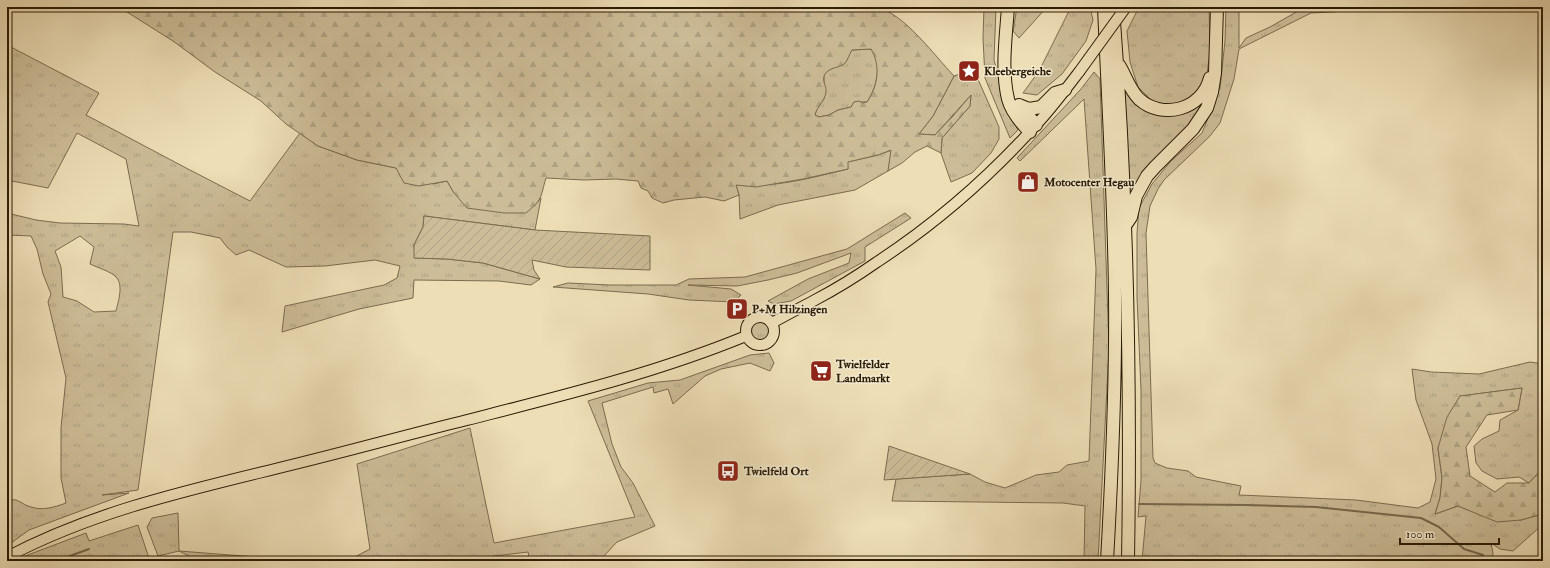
<svg xmlns="http://www.w3.org/2000/svg" width="1550" height="568" viewBox="0 0 1550 568" font-family="'IM FELL Double Pica',serif">
	<style>
		.grass { fill: url(#grass-tufts); stroke: #7b6c4e; fill-rule: evenodd }
		.forest { fill: url(#forest-firs); stroke: #7b6c4e; fill-rule: evenodd }
		.garden { fill: url(#garden-furrows); stroke: #7b6c4e }
		.lines { fill: none; stroke-linecap: round; stroke-linejoin: round }
		.stream { stroke: #77684b; stroke-width: 2 }
		.primary-casing { stroke: #2a1b05; stroke-width: 12 }
		.motorway-casing { stroke: #2a1b05; stroke-width: 14 }
		.primary { stroke: #eddeb6; stroke-width: 10 }
		.motorway { stroke: #eddeb6; stroke-width: 12 }
		.primary-bridge-casing { stroke: #2a1b05; stroke-width: 12; stroke-linecap: butt }
		.primary-bridge { stroke: #eddeb6; stroke-width: 10 }
		.labels { text-anchor: middle; dominant-baseline: central; stroke-width: 3; stroke-linejoin: round; paint-order: stroke }
		.poi-label { font-size: 12px; font-weight: bold; fill: #2a1b05; stroke: #f3ead0; text-anchor: start }
	</style>
	<defs>
		<pattern id="grass-tufts" width="24" height="20" patternUnits="userSpaceOnUse"><rect width="24" height="20" fill="#ccbd98"/><path d="M3 7l-1-3M5 7V3M7 7l1-3M15 17l-1-3M17 17v-4M19 17l1-3" fill="none" stroke="#afa282"/></pattern>
		<pattern id="forest-firs" width="22" height="20" patternUnits="userSpaceOnUse"><rect width="22" height="20" fill="#ccbd98"/><path d="M5 1l3.5 6h-7zM16 11l3.5 6h-7z" fill="#afa282"/></pattern>
		<pattern id="garden-furrows" width="10" height="10" patternUnits="userSpaceOnUse"><rect width="10" height="10" fill="#ccbd98"/><path d="M-1 1l2-2M0 10L10 0M9 11l2-2" fill="none" stroke="#afa282"/></pattern>
	</defs>
	<rect width="100%" height="100%" fill="#eddeb6"/>
	<filter id="stains"><feTurbulence type="fractalNoise" baseFrequency=".005" numOctaves="4"/><feColorMatrix values="0 0 0 0 .2 0 0 0 0 .09 0 0 0 0 .02 0 0 0 .5 -.17"/></filter>
	<radialGradient id="worn" r=".72"><stop offset=".6" stop-color="#630" stop-opacity="0"/><stop offset="1" stop-color="#630" stop-opacity=".3"/></radialGradient>
	<path class="grass" d="M984 7H996L994 60 1008 111 1018 130 1010 138 985 78 983 38Z
		M1017 7H1047L1019 38 1013 31Z
		M1071 7H1090L1093 20 1086 41 1062 74 1037 95 1023 93 1039 71Z
		M1139 7H1209L1210 52 1207 74 1195 97 1174 107 1153 102 1138 87 1130 62 1127 31Z
		M1226 7H1239V48L1246 38 1270 27 1305 7H1425L1311 13 1239 49 1234 79 1220 123 1210 136 1164 180 1158 189 1150 206 1146 233 1153 458 1155 463 1167 468 1188 471 1196 477 1241 486 1239 495 1356 500 1418 508 1430 502 1436 479 1432 444 1416 400 1412 369 1431 372 1479 374 1530 362 1543 364V462L1541 463 1539 472 1529 483 1519 477 1497 479 1482 471 1476 463 1474 446 1482 439 1499 431 1500 420 1518 410 1522 388 1461 396 1438 448 1442 478 1440 498 1435 514 1458 506 1477 513 1521 520 1543 514V523L1541 526 1513 551 1500 549 1491 543 1493 553 1492 561H1142L1146 516 1138 517 1141 481V390L1137 297V233L1139 208 1152 184 1171 161 1202 133 1220 88 1225 41Z
		M7 45 99 93 86 115 188 169 250 201 300 133 318 146 357 160 396 168 433 184 447 181 454 193 535 205 541 198 535 230 424 216 423 227 414 245 415 258 447 259 483 263 540 279 531 285 499 281 414 280 413 298 359 309 282 332 285 306 384 285 397 278 400 266 375 260 325 266 286 267 249 250 236 255 227 247 220 238 191 232H173L138 490 102 495 129 493 29 530 7 546V500C20 498 20 504 31 507 43 511 55 507 66 503L61 478V428L66 378 48 302 51 294 43 274 37 249 31 236 7 235V213L36 220 60 223 124 224 139 226 126 159 77 133 48 188 7 180ZM80 236 94 247 90 264C96 267 112 272 116 277 124 285 118 302 116 311L94 312 77 301 63 297 61 267 55 251Z
		M871 49C873 52 876 56 877 60 879 75 875 90 867 102H854L851 107 838 110 829 115 819 117 815 115 817 108 824 99V75L829 70 846 62 848 56 852 50Z
		M1094 72 1100 79 1109 349 1098 561H1084L1085 506 1063 503 892 501 896 479 970 474 985 482 1005 488 1036 475 1059 472 1067 465 1089 461 1096 269 1084 99 1020 161 1017 158 1081 89Z
		M960 74 977 77 999 127V139L991 153 972 173 951 182 941 153 942 138 970 106 971 95 935 135 919 134 933 116 954 76Z
		M1124 89H1127L1164 115 1209 93 1196 119 1130 197Z
		M892 150 888 171 855 190 778 205 740 219 739 195 736 185C774 188 811 178 848 169L847 162 878 155Z
		M905 213 911 218 865 247V261L791 301 774 304 768 301 808 279 849 263 851 253 797 273 768 280 737 286 688 285 731 289 741 295 734 302 689 300 648 294 553 287 568 283 609 285H676L689 279 745 277 847 249Z
		M749 330a11 11 0 1 1 22 0a11 11 0 1 1-22 0Z
		M769 353 774 363 770 371 750 363 721 369 705 376 673 404 668 389 654 393 653 387 602 403 612 444 621 467 633 483 655 526 617 542 603 557 530 561 528 552 453 561H347L370 549 357 464 470 428 494 543 635 517 588 401 648 383 680 380 750 355Z
		M178 513 179 551 282 559V561H199L179 551 158 556 147 527 152 518Z
		M138 525 150 561H12L86 533 89 541Z"/>
	<path class="forest" d="M119 7H876C904 13 934 55 954 76L933 116 919 134 935 135 953 116 971 95 970 106 942 138 941 153 927 146 915 152 902 163 888 171 891 150 878 155 848 162V169L803 179 756 187 736 185 739 195 724 201 705 197 674 200 663 203 652 198 648 191 641 188 638 181 616 179 584 180 546 178C540 198 543 199 526 213H504L467 208 454 193 447 181 419 186 404 183 396 168 357 160 318 146 286 124 261 101 215 72 173 41ZM871 49C881 66 878 86 867 102L862 103 859 101 854 102 851 107 838 110 829 115 819 117 815 115C817 106 825 101 826 92 827 86 821 81 825 74 830 67 839 68 844 64 848 61 849 54 852 50Z
		M1522 388 1518 410 1487 415 1466 447 1470 476 1495 492 1507 483H1529L1539 472 1541 462H1543V514L1521 520 1497 522 1458 506 1435 514 1440 498 1442 478 1438 448 1447 417 1460 396Z"/>
	<path class="garden" d="M424 216 535 230 650 236V270L566 267 532 260 534 270 540 279 483 263 447 259 414 258V245L423 227Z
		M889 446 970 474 884 480Z"/>
	<g class="lines">
		<path class="stream" d="M1430 7V8
			M1139 504 1247 505 1316 507 1421 518 1439 527 1464 549 1483 555
			M56 561 89 549"/>
		<g class="primary-casing">
			<path id="primary" d="M746 331a14 14 0 1 1 28 0a14 14 0 1 1-28 0Z
				M772 323C786 315 800 308 815 300 836 289 857 276 877 262 935 224 988 178 1035 126 1051 109 1065 90 1079 72
				M7 557C94 511 189 490 283 467 345 452 406 435 467 420 561 396 656 373 746 336"/>
		</g>
		<g class="motorway-casing">
			<path id="motorway" d="M1008 7C1006 37 1001 69 1008 99 1011 111 1021 123 1030 132
				M1104 7C1108 103 1114 199 1115 295 1116 383 1112 472 1107 561
				M1113 7C1127 191 1131 377 1128 561
				M1119 65C1126 76 1129 89 1139 99 1162 120 1202 110 1210 78
				M1019 105 1029 109 1041 107 1055 93 1065 90
				M1019 105 1036 125
				M1127 223 1131 217 1136 196 1147 176 1155 167 1193 129 1207 108 1212 92 1215 73 1217 7"/>
		</g>
		<use href="#primary" class="primary"/>
		<use href="#motorway" class="motorway"/>
		<g class="primary-bridge-casing">
			<path id="primary-bridge" d="M1079 72 1126 7"/>
		</g>
		<use href="#primary-bridge" class="primary-bridge"/>
	</g>
	<defs>
		<g id="sight-square" transform="scale(1.15)"><rect x="-9" y="-9" width="18" height="18" rx="4" fill="#8f2418" stroke="#f3ead0"/><path d="M0-6L1.8-2.2L6-1.7L2.9 1.2L3.7 5.4L0 3.3L-3.7 5.4L-2.9 1.2L-6-1.7L-1.8-2.2Z" fill="#fff"/></g>
		<g id="shop-square" transform="scale(1.15)"><rect x="-9" y="-9" width="18" height="18" rx="4" fill="#8f2418" stroke="#f3ead0"/><path d="M-5-2.5h2.3a2.7 3.5 0 0 1 5.4 0H5L5.5 6h-11ZM-1.5-2.5h3a1.5 2.3 0 0 0-3 0Z" fill="#fff"/></g>
		<g id="parking-square" transform="scale(1.15)"><rect x="-9" y="-9" width="18" height="18" rx="4" fill="#8f2418" stroke="#f3ead0"/><path d="M-3.5-5.5H1a3.5 3.5 0 0 1 0 7H-1V5.5H-3.5ZM-1-3.4V-.6H.8a1.4 1.4 0 0 0 0-2.8Z" fill="#fff"/></g>
		<g id="supermarket-square" transform="scale(1.15)"><rect x="-9" y="-9" width="18" height="18" rx="4" fill="#8f2418" stroke="#f3ead0"/><path d="M-6-5.5h2.5l.6 2H6L4.5 2H-2.5L-4.4-4H-6ZM-1.5 3.2a1.3 1.3 0 1 0 .1 0ZM3 3.2a1.3 1.3 0 1 0 .1 0Z" fill="#fff"/></g>
		<g id="bus-square" transform="scale(1.15)"><rect x="-9" y="-9" width="18" height="18" rx="4" fill="#8f2418" stroke="#f3ead0"/><path d="M-5-6H5V4H4V6H2V4H-2V6H-4V4H-5ZM-3.5-4V0h7V-4ZM-3.5 1.2v1.5H-2V1.2ZM2 1.2v1.5H3.5V1.2Z" fill="#fff"/></g>
	</defs>
	<g fill-rule="evenodd">
		<use href="#sight-square" x="969" y="71"/>
		<use href="#shop-square" x="1028" y="182"/>
		<use href="#parking-square" x="737" y="309"/>
		<use href="#supermarket-square" x="821" y="371"/>
		<use href="#bus-square" x="728" y="471"/>
	</g>
	<g class="labels">
		<g class="poi-label">
			<text x="984" y="71">Kleebergeiche</text>
			<text x="1044" y="182">Motocenter Hegau</text>
			<text x="752" y="309">P+M Hilzingen</text>
			<text x="836" y="364">Twielfelder<tspan x="836" dy="14">Landmarkt</tspan></text>
			<text x="744" y="471">Twielfeld Ort</text>
		</g>
	</g>
	<rect width="1550" height="568" fill="none" stroke="#eddeb6" stroke-width="24"/>
	<rect x="8" y="8" width="1534" height="552" fill="none" stroke="#2a1b05" stroke-width="2"/>
	<rect x="12" y="12" width="1526" height="544" fill="none" stroke="#2a1b05"/>
	<path d="M1400 538v6h99v-6" fill="none" stroke="#2a1b05" stroke-width="2"/>
	<text x="1406" y="538" font-size="12" fill="#2a1b05" stroke="#f3ead0" stroke-width="3" paint-order="stroke">100 m</text>
	<rect width="100%" height="100%" filter="url(#stains)"/>
	<rect width="100%" height="100%" fill="url(#worn)"/>
</svg>
